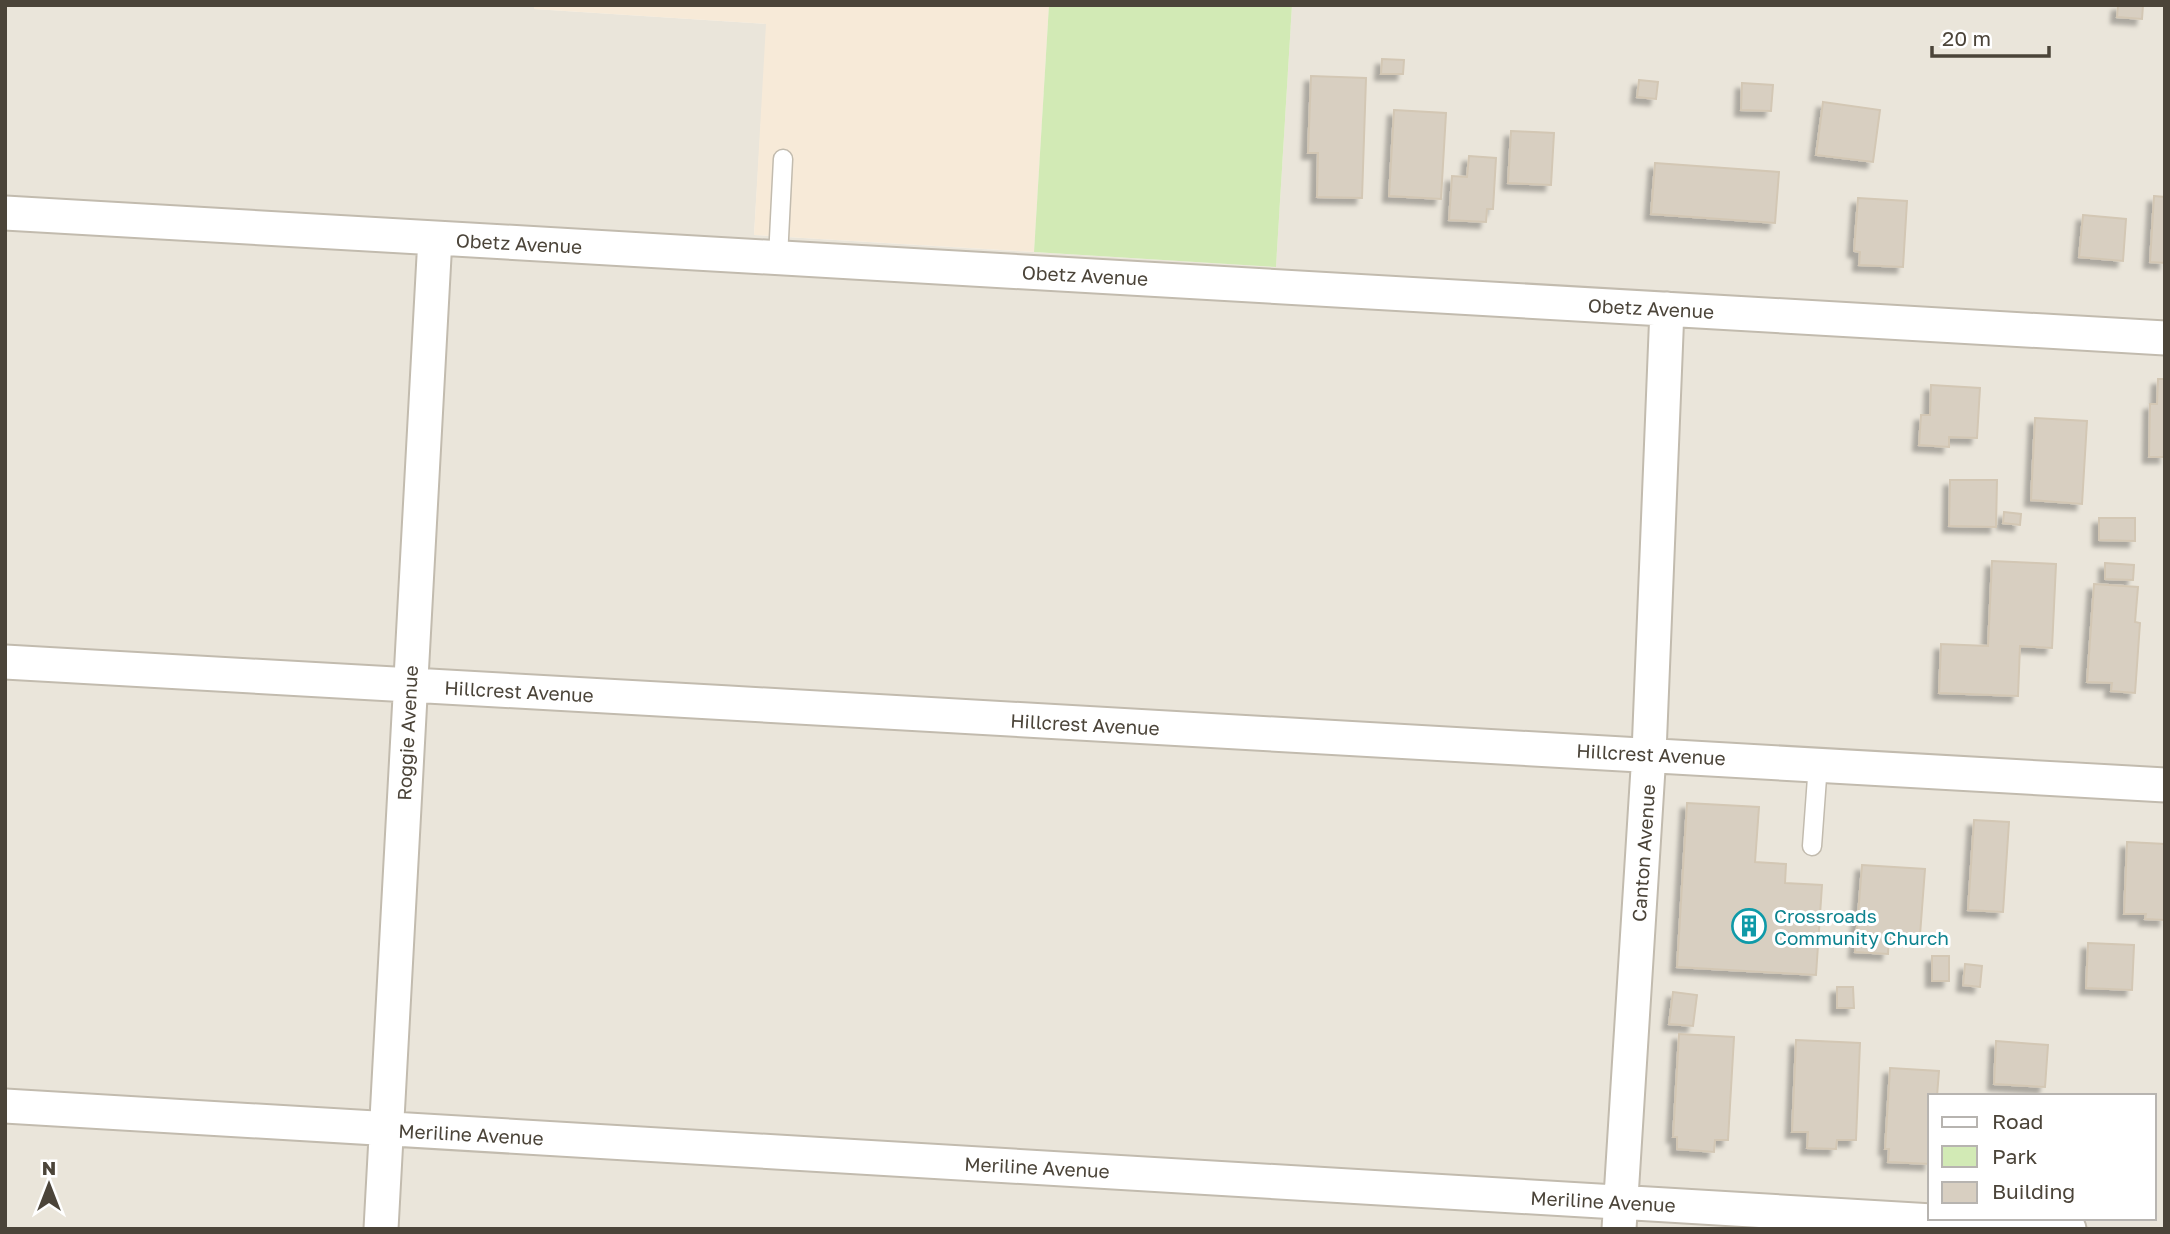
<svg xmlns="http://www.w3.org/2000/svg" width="2170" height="1234" viewBox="0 0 2170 1234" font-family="'Golos Text',sans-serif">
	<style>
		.residential { fill: #eae5da; fill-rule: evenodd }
		.commercial { fill: #f7ead8 }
		.green { fill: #d2eab5 }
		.building { fill: #d8cfc1; stroke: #d3c7b4; stroke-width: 2; filter: url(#shadow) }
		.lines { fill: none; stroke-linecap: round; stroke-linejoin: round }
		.lane-casing { stroke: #c2bbae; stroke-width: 21 }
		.street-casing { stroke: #c2bbae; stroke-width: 37 }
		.lane { stroke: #fff; stroke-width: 18 }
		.street { stroke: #fff; stroke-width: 33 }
		.labels { text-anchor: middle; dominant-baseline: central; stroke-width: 6; stroke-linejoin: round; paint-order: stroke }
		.street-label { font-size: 19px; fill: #4b4439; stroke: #fff }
		.culture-label { font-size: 19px; fill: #0d838f; stroke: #fff; text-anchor: start }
	</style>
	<defs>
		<filter id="shadow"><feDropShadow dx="-6" dy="6" stdDeviation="2" flood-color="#0004"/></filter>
	</defs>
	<rect width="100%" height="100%" fill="#f6f3ec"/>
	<path class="residential" d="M5 5H534V9L767 24 754 235 1276 267 1292 5H2165V1229H5ZM1930 1096H2154V1218H1930Z"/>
	<path class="commercial" d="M534 5H1049L1034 252 754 235 766 24 534 9Z"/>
	<path class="green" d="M1049 5H1292L1276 267 1034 252Z"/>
	<path class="building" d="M2118 5H2143L2142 19 2117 17Z
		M1382 59 1404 60 1403 74H1381Z
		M1311 76 1366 78 1362 198 1317 197 1318 153H1308Z
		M1639 80 1658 82 1656 99 1637 97Z
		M1742 83 1773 85 1771 111 1741 110Z
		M1823 102 1880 110 1873 162 1816 155Z
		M1394 110 1446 113 1441 199 1389 196Z
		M1511 131 1554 133 1551 185 1508 183Z
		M1469 156 1496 158 1493 209H1487L1486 222 1449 220 1452 176 1467 177Z
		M1655 163 1779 172 1775 223 1651 214Z
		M2154 196 2165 197V263L2150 262Z
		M1858 198 1907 201 1903 267 1859 265 1860 252 1854 251Z
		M2083 215 2126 219 2123 261 2079 257Z
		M2158 379H2165V457H2149L2150 404H2157Z
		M1931 385 1980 388 1977 438 1949 437V447L1919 445 1921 415H1930Z
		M2035 418 2087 421 2082 504 2031 500Z
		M1950 480H1997L1996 527 1949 526Z
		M2004 512 2021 514 2020 525 2003 523Z
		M2099 518H2135V541L2099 540Z
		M1992 561 2056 564 2052 648 2020 646 2018 696 1939 693 1941 644 1988 646Z
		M2105 563 2134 565 2133 580 2105 579Z
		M2094 584 2138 587 2135 622 2140 623 2135 693 2111 691 2112 683 2087 682Z
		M1687 803 1759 807 1755 862 1786 864 1785 883 1822 885 1816 975 1677 967Z
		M1974 820 2009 822 2003 912 1968 910Z
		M2127 842 2165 844V920L2145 919 2146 914H2124Z
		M1862 865 1925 869 1920 935 1889 933 1888 954 1855 952Z
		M2088 943 2134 945 2132 990 2086 988Z
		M1932 956H1949V981H1932Z
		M1965 964 1982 966 1980 987 1963 985Z
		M1837 987H1853L1854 1008H1837Z
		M1673 992 1697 995 1693 1026 1669 1024Z
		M1679 1034 1734 1037 1728 1140H1715L1714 1152 1677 1149V1137H1673Z
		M1796 1040 1860 1043 1856 1140H1837L1836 1149 1807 1148 1808 1132H1792Z
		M1996 1041 2048 1045 2045 1087 1994 1084Z
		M1890 1068 1939 1071 1937 1096H1930V1164L1888 1162 1889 1149H1885Z"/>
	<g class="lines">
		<g class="lane-casing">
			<path id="lane" d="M778 258 783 159
				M1812 846 1818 764"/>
		</g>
		<g class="street-casing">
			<path id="street" d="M5 213 2165 338
				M5 662C725 703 1445 743 2165 785
				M5 1106 2069 1229
				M381 1229 435 238
				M1619 1229 1649 753 1667 309"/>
		</g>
		<use href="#lane" class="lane"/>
		<use href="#street" class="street"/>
	</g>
	<defs>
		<g id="building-ring" transform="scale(1.75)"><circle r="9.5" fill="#fff" stroke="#0f9aa8" stroke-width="1.5"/><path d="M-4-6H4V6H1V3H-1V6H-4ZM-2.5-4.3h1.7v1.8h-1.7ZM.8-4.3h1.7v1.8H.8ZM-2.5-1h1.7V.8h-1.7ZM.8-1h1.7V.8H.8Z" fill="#0f9aa8"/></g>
	</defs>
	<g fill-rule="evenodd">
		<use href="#building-ring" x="1749" y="926"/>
	</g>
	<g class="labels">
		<g class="street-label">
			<text transform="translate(519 243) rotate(3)">Obetz Avenue</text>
			<text transform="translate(1085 275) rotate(3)">Obetz Avenue</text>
			<text transform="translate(1651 308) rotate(3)">Obetz Avenue</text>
			<text transform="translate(519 691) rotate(3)">Hillcrest Avenue</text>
			<text transform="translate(1085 724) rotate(3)">Hillcrest Avenue</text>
			<text transform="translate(407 733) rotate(-87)">Roggie Avenue</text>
			<text transform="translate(1651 754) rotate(3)">Hillcrest Avenue</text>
			<text transform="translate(1643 853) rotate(-86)">Canton Avenue</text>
			<text transform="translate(471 1134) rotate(3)">Meriline Avenue</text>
			<text transform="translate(1037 1167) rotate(3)">Meriline Avenue</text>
			<text transform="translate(1603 1201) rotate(3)">Meriline Avenue</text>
		</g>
		<g class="culture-label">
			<text x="1774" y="915">Crossroads<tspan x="1774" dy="22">Community Church</tspan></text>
		</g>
	</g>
	<rect width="2170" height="1234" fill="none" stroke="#4b4439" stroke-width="14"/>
	<rect x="1928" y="1094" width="228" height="126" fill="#ffffff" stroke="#b7b4b0" stroke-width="2"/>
	<rect x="1942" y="1117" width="35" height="10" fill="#ffffff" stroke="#b7b4b0" stroke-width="2"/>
	<text x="1992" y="1129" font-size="21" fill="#4b4439">Road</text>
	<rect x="1942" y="1146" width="35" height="21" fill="#d2eab5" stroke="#b7b4b0" stroke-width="2"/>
	<text x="1992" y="1164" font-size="21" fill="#4b4439">Park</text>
	<rect x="1942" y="1182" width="35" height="21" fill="#d8cfc1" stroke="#b7b4b0" stroke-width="2"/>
	<text x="1992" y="1199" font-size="21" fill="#4b4439">Building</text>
	<g transform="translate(49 1185)" stroke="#ffffff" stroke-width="5" paint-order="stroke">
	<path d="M0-5L12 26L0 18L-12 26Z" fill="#4b4439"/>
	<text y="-10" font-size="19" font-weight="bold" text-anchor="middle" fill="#4b4439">N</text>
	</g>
	<path d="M1932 46v10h117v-10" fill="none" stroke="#4b4439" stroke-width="3.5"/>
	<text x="1942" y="46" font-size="21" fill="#4b4439" stroke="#ffffff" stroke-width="5" paint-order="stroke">20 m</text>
</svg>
